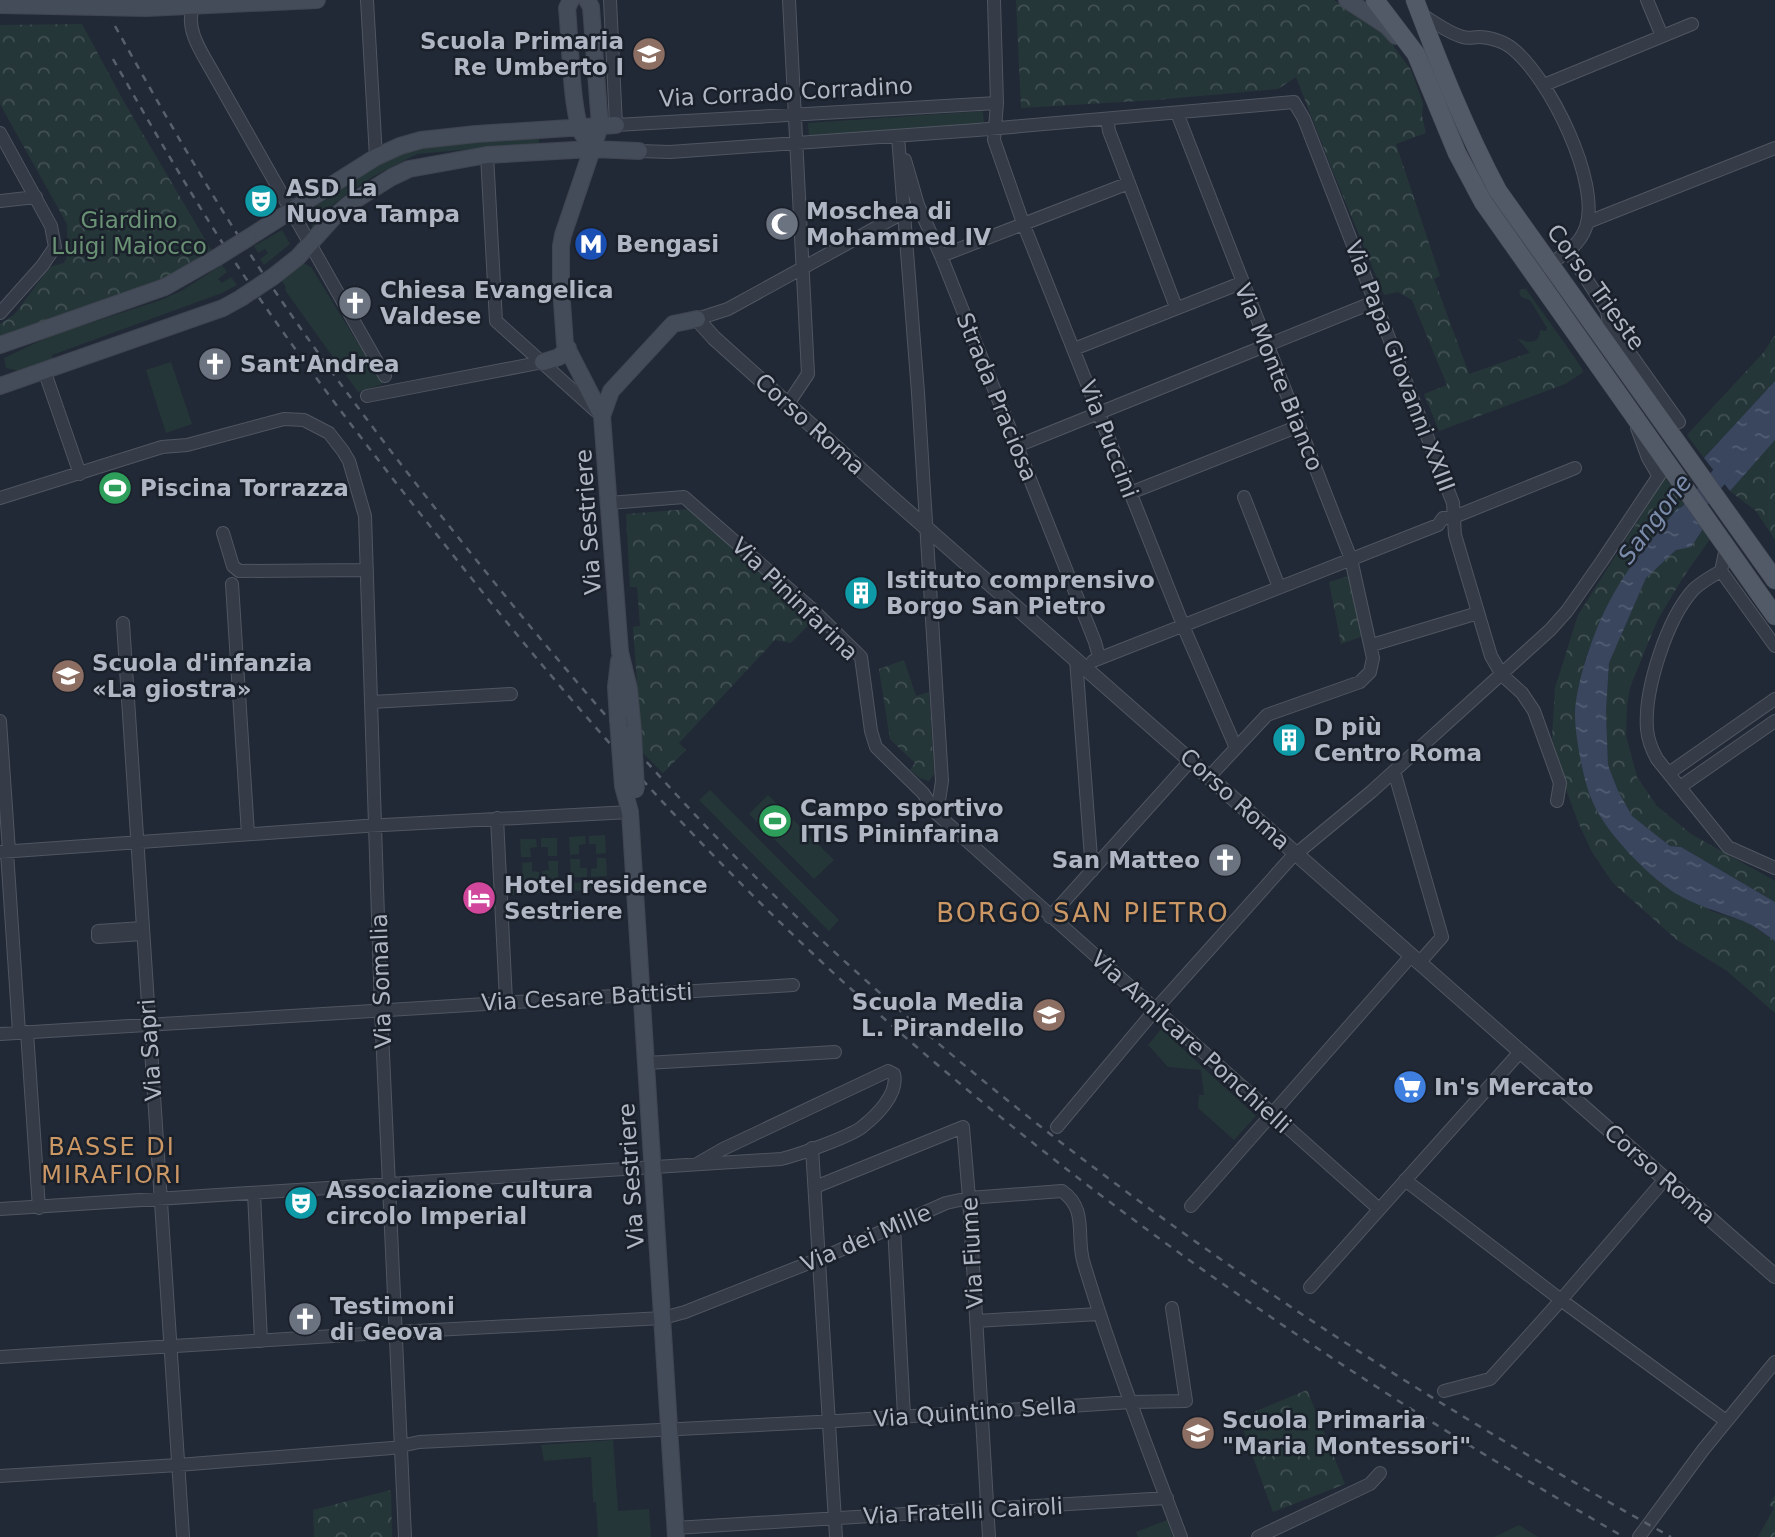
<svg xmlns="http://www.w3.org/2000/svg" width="1775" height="1537" viewBox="0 0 1775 1537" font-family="'DejaVu Sans',sans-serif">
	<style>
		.grass { fill: #253638 }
		.forest { fill: url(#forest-crowns) }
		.water { fill: url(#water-ripples) }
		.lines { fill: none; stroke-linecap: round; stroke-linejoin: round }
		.river { stroke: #39465e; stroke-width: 18 }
		.minor-casing { stroke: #505661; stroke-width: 14 }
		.tertiary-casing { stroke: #505661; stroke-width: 16 }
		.secondary-casing { stroke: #3f4550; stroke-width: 18 }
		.primary-casing { stroke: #3f4550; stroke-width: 19 }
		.minor { stroke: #353c47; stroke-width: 12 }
		.tertiary { stroke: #353c47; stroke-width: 14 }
		.secondary { stroke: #444b59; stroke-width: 16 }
		.primary { stroke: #535a67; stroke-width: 18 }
		.rail { stroke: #585f6d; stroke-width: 2.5; stroke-dasharray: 7 7; stroke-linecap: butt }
		.secondary-bridge-casing { stroke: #3f4550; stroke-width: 18; stroke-linecap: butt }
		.secondary-bridge { stroke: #444b59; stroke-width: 16 }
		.labels { text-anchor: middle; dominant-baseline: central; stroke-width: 5; stroke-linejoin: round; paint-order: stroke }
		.poi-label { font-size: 23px; font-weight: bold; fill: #b0b6c3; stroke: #1b212b; text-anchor: start }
		.street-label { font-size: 23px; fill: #b0b6c3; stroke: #1b212b }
		.park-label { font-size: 23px; fill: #6a9275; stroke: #1b212b }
		.water-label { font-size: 24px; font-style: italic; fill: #7b8caa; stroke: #1b212b }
		.neighbourhood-label { font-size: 24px; letter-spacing: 2px; fill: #ca9765; stroke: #1b212b }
		.quarter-label { font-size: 26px; letter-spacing: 2px; fill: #ca9765; stroke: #1b212b }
	</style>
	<defs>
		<pattern id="forest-crowns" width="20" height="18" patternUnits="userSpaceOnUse" patternTransform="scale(1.75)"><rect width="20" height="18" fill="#253638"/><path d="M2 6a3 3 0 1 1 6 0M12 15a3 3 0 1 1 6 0" fill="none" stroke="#425153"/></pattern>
		<pattern id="water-ripples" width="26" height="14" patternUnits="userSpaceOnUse" patternTransform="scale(1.75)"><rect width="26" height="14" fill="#39465e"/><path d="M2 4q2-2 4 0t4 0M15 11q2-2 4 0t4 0" fill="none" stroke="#535e73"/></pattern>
	</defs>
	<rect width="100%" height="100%" fill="#222936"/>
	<path class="grass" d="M983 111 984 125 809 137 808 123Z
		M539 137V143L417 154 374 176 348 193 320 215V221L313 228 305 213C344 188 383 157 427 145Z
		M282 230 290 244 264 265 260 259 268 253 265 249 258 253 254 246Z
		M301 262 311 267 383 384 358 392 285 290 286 287 280 278Z
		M222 265 227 272 218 279 222 283 231 277 237 285 222 293 52 355 53 360 20 371 6 368 4 358 50 336 161 300 181 291Z
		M1521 289H1526L1563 341 1531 354 1517 338C1528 343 1540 345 1540 330L1546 331 1547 328 1530 300 1521 297 1519 292Z
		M171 362 192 424 166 433 146 370Z
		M710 790 839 920 829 931 699 800Z
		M768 795 834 860 814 879 749 814Z
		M605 835 606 853 596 854V844H589V836Z
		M585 836 586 844 579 845V854L570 855 569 837Z
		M541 838H557V856H548V847H541Z
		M520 839H536L537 847 530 848 531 857H521Z
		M597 858H606L607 876 591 877V869L597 868Z
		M570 859H580V868H587V877H571Z
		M548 861H558V879L543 880 542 871 549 870Z
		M532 862V871L539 872V880L523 881 522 863Z
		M619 880V888L511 895V887Z
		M1161 1029 1256 1116 1234 1140 1198 1108 1199 1095H1204L1201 1070 1168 1067 1148 1045Z
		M613 1440 618 1511 649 1509 651 1537H598L596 1502H593L591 1457 544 1461 541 1445Z
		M1167 1520 1173 1537H1138L1136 1532Z
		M1519 1525 1538 1537H1494Z"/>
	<path class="forest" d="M1016 0H1334L1392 36 1394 47 1411 70 1423 103 1422 116 1426 133 1396 144 1440 276 1434 279 1469 374 1563 341 1583 370 1582 373 1565 384 1439 431 1424 394 1447 385 1412 300 1398 292 1384 295 1333 172 1296 77 1278 89 1155 100 1021 108Z
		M82 24 124 102 216 258 0 345V324L14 315 50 267 64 263 68 254 67 224 0 104V25Z
		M1775 335V381L1704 458 1687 435 1764 352Z
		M1775 440V540L1756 511 1730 491Z
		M1665 478 1686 505 1677 509 1634 562 1606 608 1586 657 1575 714 1582 766 1591 799 1610 829 1711 911 1746 922 1775 941V1013L1727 971 1677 940 1613 883 1592 852 1578 822 1563 781 1552 738 1555 688 1578 615Z
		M689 509 814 619 791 643 775 640 679 743 686 750 663 773 642 752 633 627 640 626 637 587H630L626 514Z
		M1703 529 1710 539 1684 576 1658 619 1630 687 1627 706 1626 735 1637 777 1657 806 1691 834 1775 881V902L1681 847 1670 846 1632 816 1618 791 1608 765 1606 711 1609 663 1646 578 1676 550 1691 546Z
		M1349 576 1363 636 1341 644 1329 582Z
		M904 660 916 696 929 692 934 774 929 781 920 778 910 770 915 763 890 739 879 669Z
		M1307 1390 1345 1484 1273 1512 1239 1418Z
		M391 1490 392 1537H314L313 1510Z
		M1775 1495V1537H1758L1774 1508 1769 1505Z"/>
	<path class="water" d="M1775 381V440L1730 491 1704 458Z
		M1686 505 1703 529 1691 547 1676 550 1646 578 1609 663 1606 711 1608 765 1618 791 1632 816 1670 846 1681 847 1775 902V941C1765 934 1755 926 1743 921 1720 912 1696 906 1675 893 1646 874 1603 830 1591 798 1583 779 1575 735 1575 715 1575 686 1593 634 1606 608 1624 571 1651 540 1677 509Z"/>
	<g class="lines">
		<path class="river" d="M1687 515 1734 459"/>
		<g class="minor-casing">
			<path id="minor" d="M367 0 376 157
				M610 0 616 125 997 103
				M994 0 997 103 994 140 1023 223 1187 635 1236 748
				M1647 0 1662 36
				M193 7C184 31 205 57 216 78L385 376
				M1421 14C1434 22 1448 33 1463 37 1469 39 1473 37 1479 37 1490 37 1505 42 1513 49 1549 78 1601 182 1586 227 1580 245 1564 255 1549 264
				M1544 85 1692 24
				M1177 113 1351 559 1373 658 1370 672 1360 682 1267 715 1209 777
				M1107 119 1109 131 1176 307
				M0 133 51 226 55 247 42 266 0 313
				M898 136 918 393 942 781 937 814
				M639 151 670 152 977 130 1294 102 1304 119 1453 503 1455 535 1491 656 1502 675 1522 693 1534 711 1560 783 1557 801
				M487 155 496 321 596 411
				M905 160 918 205 941 256 1095 642 1099 657
				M0 201 36 197
				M1588 222 1775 148
				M1569 252 1607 311 1609 324 1679 422
				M941 256 1129 183
				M697 319 728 309 908 210
				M1074 349 1241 283
				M44 370 80 474
				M367 396 543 362
				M788 404 808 374 789 0
				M1637 428 1648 458 1658 475
				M1017 446 1374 302
				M1130 493 1299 426
				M1244 497 1279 587
				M0 498 162 447 187 445 284 419 304 420 329 433 343 451 349 461 365 516 381 1010 405 1537
				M609 503 684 497 813 610 861 657 871 731 876 747 923 793 937 814 1379 1209
				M223 533 233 566 239 571 367 570
				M1726 548 1721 571 1775 646
				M1721 571C1712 576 1702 582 1694 589 1667 618 1644 690 1647 729 1648 741 1652 750 1657 759L1728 847 1775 868
				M232 584 248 834
				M123 623 183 1537
				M1372 645 1478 613
				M1076 659 1092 871
				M1093 661 1438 525 1443 518 1454 517 1575 468
				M372 702 511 694
				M0 721 9 851
				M1394 771 1442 937 1419 963
				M1669 773 1775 699
				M1680 787 1775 721
				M497 818 506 1001
				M0 852 365 826 630 812
				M7 852 19 1032
				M1050 917 1191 760
				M142 928 98 931V937L142 934
				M27 1032 39 1208
				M0 1034 793 985
				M646 1063 835 1052
				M1057 1127 1155 1010 1290 859 1371 792 1550 630 1567 611 1602 561 1668 462
				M812 1148 836 1537
				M1405 1180 1561 1300 1726 1421
				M815 1187 963 1127 969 1198 989 1537
				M254 1193 261 1341
				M1191 1206 1411 956
				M0 1209 781 1159C798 1155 849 1137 862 1127 876 1116 899 1094 894 1074L888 1071 723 1149 697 1164
				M894 1226 904 1416
				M1310 1287 1520 1052
				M976 1321 1099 1314
				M0 1357 397 1332 663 1318 685 1312 829 1255 946 1203 969 1198 1062 1191C1089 1210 1075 1237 1084 1264 1112 1357 1147 1447 1181 1537
				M1444 1391 1490 1379 1561 1300 1665 1179
				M0 1476 178 1465 392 1448 419 1442 837 1421 1131 1402 1186 1401 1172 1308
				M675 1528 1167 1498
				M1258 1537 1370 1484 1380 1473
				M1639 1537 1703 1450 1775 1362"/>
		</g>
		<g class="tertiary-casing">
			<path id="tertiary" d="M697 319 714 338 890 496 1775 1276"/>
		</g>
		<g class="secondary-casing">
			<path id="secondary" d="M571 0 567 8C570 35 571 116 583 135
				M587 0 591 7 600 126 563 235 561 246V288L565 344 602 416
				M1347 0 1387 26 1396 36
				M0 5 146 8 317 0
				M248 238 376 157 400 146 421 140 476 134 616 125
				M274 276 298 257 333 218 349 204 392 177 409 169 487 155 592 149 639 151
				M0 345 165 287 216 258
				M543 362 559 357 568 348
				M0 386 223 308 241 298
				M618 719 616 687 619 661
				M633 732 629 689 620 652 602 416 611 391 673 324 697 319
				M623 786 630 812 676 1537"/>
		</g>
		<g class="primary-casing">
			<path id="primary" d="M1375 0 1416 54 1457 153 1483 202 1775 616
				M1415 0C1440 66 1465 129 1498 191L1775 580"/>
		</g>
		<use href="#minor" class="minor"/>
		<use href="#tertiary" class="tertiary"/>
		<use href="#secondary" class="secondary"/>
		<use href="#primary" class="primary"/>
		<path class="rail" d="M115 26C167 119 220 212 281 300 358 412 443 520 529 625 614 727 701 827 798 918 1061 1167 1356 1362 1671 1537
			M113 59C150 124 188 190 229 253 298 358 375 457 453 555 578 714 710 862 861 998 1092 1206 1354 1382 1624 1537"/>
		<g class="secondary-bridge-casing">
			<path id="secondary-bridge" d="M216 258 248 238
				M241 298 274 276
				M618 719 623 786
				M633 732 636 790"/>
		</g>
		<use href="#secondary-bridge" class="secondary-bridge"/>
	</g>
	<defs>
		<g id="school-disc" transform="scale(1.75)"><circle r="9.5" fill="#8d6e63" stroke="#1b212b"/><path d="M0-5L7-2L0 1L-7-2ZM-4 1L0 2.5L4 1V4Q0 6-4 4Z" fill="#fff"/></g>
		<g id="theatre-disc" transform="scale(1.75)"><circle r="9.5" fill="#0f9aa8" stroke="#1b212b"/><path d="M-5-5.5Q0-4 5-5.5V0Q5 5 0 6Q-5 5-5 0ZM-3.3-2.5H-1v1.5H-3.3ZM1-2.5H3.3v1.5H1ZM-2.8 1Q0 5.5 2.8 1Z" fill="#fff"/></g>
		<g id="mosque-disc" transform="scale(1.75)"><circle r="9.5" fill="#6b7280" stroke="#1b212b"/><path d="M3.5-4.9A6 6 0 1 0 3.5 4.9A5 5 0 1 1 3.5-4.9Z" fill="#fff"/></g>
		<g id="metro-disc" transform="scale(1.75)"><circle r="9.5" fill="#1a4fb4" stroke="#1b212b"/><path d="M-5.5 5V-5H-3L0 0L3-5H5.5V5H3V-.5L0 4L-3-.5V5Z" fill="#fff"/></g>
		<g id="church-disc" transform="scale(1.75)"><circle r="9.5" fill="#6b7280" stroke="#1b212b"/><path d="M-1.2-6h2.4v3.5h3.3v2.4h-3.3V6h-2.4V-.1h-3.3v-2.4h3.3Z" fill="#fff"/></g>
		<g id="stadium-disc" transform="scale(1.75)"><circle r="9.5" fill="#2e9e5b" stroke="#1b212b"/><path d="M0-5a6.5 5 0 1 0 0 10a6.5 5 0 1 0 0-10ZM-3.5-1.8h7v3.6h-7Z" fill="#fff"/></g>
		<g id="building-disc" transform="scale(1.75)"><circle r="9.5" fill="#0f9aa8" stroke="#1b212b"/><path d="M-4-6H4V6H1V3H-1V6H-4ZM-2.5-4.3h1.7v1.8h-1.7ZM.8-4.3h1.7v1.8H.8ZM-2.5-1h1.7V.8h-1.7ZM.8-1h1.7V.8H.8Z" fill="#fff"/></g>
		<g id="hotel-disc" transform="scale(1.75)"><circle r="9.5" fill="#d1479c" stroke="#1b212b"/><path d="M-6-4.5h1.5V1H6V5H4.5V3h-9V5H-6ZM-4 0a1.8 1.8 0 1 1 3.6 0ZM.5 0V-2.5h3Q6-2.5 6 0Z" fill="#fff"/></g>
		<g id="supermarket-disc" transform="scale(1.75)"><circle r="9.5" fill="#3f7fe0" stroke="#1b212b"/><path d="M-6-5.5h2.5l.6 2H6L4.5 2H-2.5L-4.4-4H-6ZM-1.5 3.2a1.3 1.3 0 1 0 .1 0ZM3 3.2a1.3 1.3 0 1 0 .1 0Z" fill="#fff"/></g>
	</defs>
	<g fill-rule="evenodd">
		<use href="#school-disc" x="649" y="54"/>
		<use href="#theatre-disc" x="261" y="201"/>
		<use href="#mosque-disc" x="782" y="224"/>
		<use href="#metro-disc" x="591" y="244"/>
		<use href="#church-disc" x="355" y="303"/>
		<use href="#church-disc" x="215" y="364"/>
		<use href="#stadium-disc" x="115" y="488"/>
		<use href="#building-disc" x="861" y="593"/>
		<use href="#school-disc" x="68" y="676"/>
		<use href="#building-disc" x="1289" y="740"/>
		<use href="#stadium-disc" x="775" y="821"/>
		<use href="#church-disc" x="1225" y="860"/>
		<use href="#hotel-disc" x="479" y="898"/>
		<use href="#school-disc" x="1049" y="1015"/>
		<use href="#supermarket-disc" x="1410" y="1087"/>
		<use href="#theatre-disc" x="301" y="1203"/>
		<use href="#church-disc" x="305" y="1319"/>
		<use href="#school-disc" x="1198" y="1433"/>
	</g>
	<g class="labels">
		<g class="poi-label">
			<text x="624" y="41" text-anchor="end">Scuola Primaria<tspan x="624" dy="26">Re Umberto I</tspan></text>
			<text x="286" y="188">ASD La<tspan x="286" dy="26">Nuova Tampa</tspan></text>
			<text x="806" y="211">Moschea di<tspan x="806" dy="26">Mohammed IV</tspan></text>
			<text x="616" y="244">Bengasi</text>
			<text x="380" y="290">Chiesa Evangelica<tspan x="380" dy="26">Valdese</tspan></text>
			<text x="240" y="364">Sant'Andrea</text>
			<text x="140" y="488">Piscina Torrazza</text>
			<text x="886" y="580">Istituto comprensivo<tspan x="886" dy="26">Borgo San Pietro</tspan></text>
			<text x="92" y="663">Scuola d'infanzia<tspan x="92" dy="26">«La giostra»</tspan></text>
			<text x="1314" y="727">D più<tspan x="1314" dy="26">Centro Roma</tspan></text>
			<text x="800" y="808">Campo sportivo<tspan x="800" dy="26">ITIS Pininfarina</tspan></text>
			<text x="1200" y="860" text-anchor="end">San Matteo</text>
			<text x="504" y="885">Hotel residence<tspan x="504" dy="26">Sestriere</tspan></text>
			<text x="1024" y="1002" text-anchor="end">Scuola Media<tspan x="1024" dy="26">L. Pirandello</tspan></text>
			<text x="1434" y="1087">In's Mercato</text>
			<text x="326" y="1190">Associazione cultura<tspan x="326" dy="26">circolo Imperial</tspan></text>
			<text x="330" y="1306">Testimoni<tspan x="330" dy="26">di Geova</tspan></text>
			<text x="1222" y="1420">Scuola Primaria<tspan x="1222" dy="26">"Maria Montessori"</tspan></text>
		</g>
		<g class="street-label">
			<text transform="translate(786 92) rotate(-3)">Via Corrado Corradino</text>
			<text transform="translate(1596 287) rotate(54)">Corso Trieste</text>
			<text transform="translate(1400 366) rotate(69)">Via Papa Giovanni XXIII</text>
			<text transform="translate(1279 377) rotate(68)">Via Monte Bianco</text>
			<text transform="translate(997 397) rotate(68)">Strada Praciosa</text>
			<text transform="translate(810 424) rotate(42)">Corso Roma</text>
			<text transform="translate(1109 439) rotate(69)">Via Puccini</text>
			<text transform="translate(588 522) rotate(-94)">Via Sestriere</text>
			<text transform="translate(795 599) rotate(44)">Via Pininfarina</text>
			<text transform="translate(1235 799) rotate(42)">Corso Roma</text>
			<text transform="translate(381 981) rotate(-92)">Via Somalia</text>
			<text transform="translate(587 997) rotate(-3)">Via Cesare Battisti</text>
			<text transform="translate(1191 1042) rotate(42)">Via Amilcare Ponchielli</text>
			<text transform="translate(150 1050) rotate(-94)">Via Sapri</text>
			<text transform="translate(1660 1174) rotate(41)">Corso Roma</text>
			<text transform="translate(631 1176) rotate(-94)">Via Sestriere</text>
			<text transform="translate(866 1238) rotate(-23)">Via dei Mille</text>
			<text transform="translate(972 1253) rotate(-93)">Via Fiume</text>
			<text transform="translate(975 1412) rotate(-4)">Via Quintino Sella</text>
			<text transform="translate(963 1511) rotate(-3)">Via Fratelli Cairoli</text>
		</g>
		<g class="park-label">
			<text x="129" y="220">Giardino<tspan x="129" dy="26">Luigi Maiocco</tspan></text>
		</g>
		<g class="water-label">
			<text transform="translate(1655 519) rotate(-53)">Sangone</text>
		</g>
		<g class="neighbourhood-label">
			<text x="112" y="1147">BASSE DI<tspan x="112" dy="28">MIRAFIORI</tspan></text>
		</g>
		<g class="quarter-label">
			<text x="1083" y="913">BORGO SAN PIETRO</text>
		</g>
	</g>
</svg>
